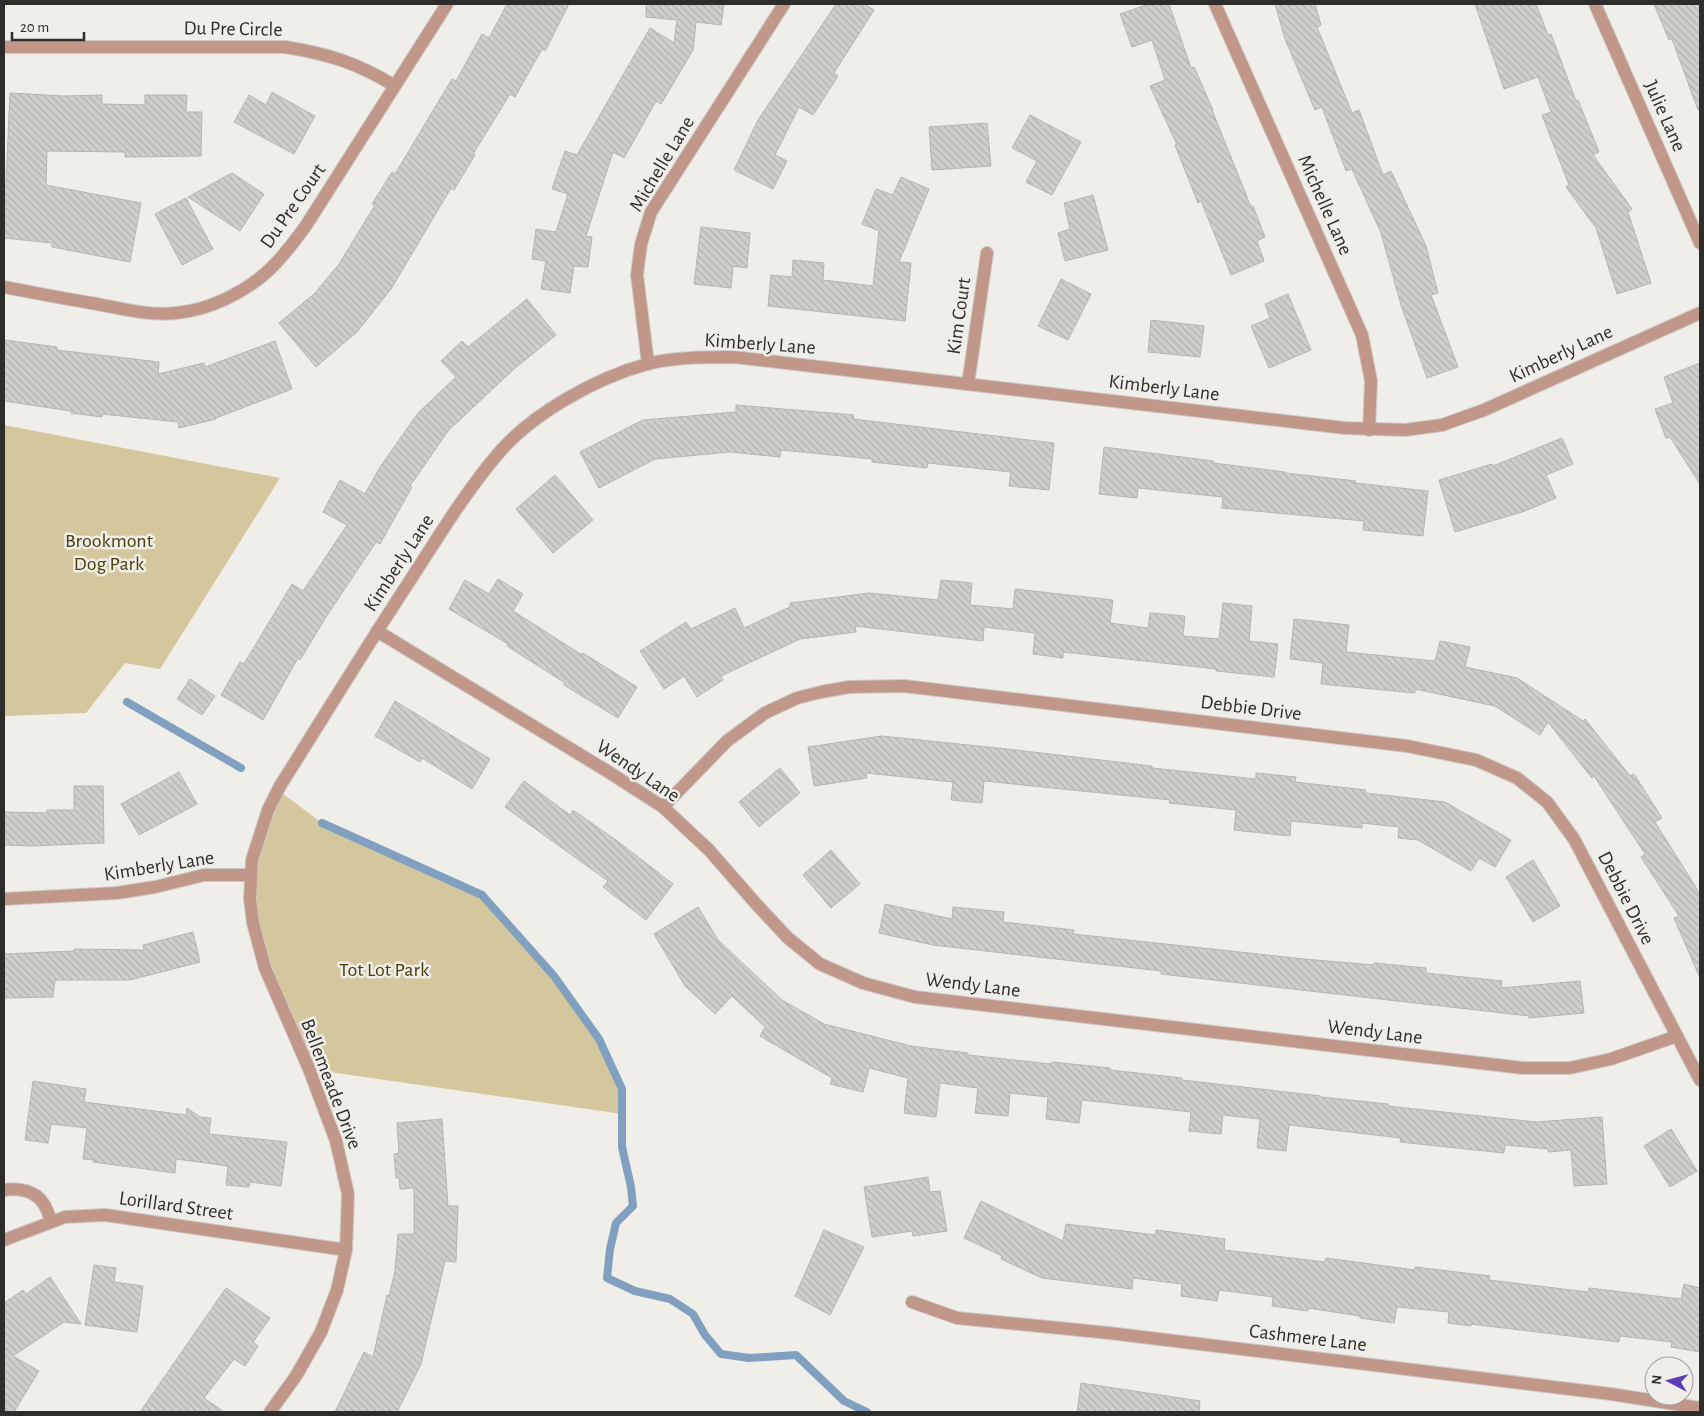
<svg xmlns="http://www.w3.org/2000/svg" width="1704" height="1416" viewBox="0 0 1704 1416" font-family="'Alegreya Sans',sans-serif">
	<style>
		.green { fill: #d4c79e }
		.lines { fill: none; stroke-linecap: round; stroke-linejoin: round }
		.stream { stroke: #81a0c0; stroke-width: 8 }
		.building { fill: url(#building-back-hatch); stroke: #b6b5b1 }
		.minor-casing { stroke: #cccbc7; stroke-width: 14 }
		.tertiary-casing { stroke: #cccbc7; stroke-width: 14 }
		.minor { stroke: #c09789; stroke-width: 12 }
		.tertiary { stroke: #c09789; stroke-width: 12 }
		.labels { text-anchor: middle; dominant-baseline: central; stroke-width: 5; stroke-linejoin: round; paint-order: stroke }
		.street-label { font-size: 20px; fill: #2d2d2b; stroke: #efeee9 }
		.park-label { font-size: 20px; fill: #4a3c05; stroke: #efeee9 }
	</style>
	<defs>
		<pattern id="building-back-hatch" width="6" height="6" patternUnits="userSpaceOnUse" patternTransform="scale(1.25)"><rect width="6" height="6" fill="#d0cfcb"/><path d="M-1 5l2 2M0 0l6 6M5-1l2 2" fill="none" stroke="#b3b2ae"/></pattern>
	</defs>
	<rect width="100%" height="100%" fill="#efeee9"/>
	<path class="green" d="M4 425 280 478 160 669 125 663 86 713 4 716Z
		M278 790 322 823 482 895 554 976 599 1039 622 1089V1114L309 1069 265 968 251 875Z"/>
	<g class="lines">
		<path class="stream" d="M127 702 241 768
			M322 823 482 895 554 976 599 1039 622 1089V1147L631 1187 633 1206 616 1223 610 1249 607 1278 635 1291 670 1299 693 1314 705 1335 721 1354 749 1358 796 1355 844 1401 867 1412"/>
	</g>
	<path class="building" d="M507 4H569L545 51 542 49 515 97 510 94 473 154 475 155 454 190 451 188 391 289 357 332 316 367 279 323 315 293 339 264 375 205 372 204 392 172 395 174 452 79 456 81 482 34 489 38Z
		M646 4H724L721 25 696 22 693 50 661 104 656 101 624 158 613 152 586 236 592 237 588 267 574 266 570 293 541 289 546 261 532 259 536 229 556 232 568 194 552 189 565 151 577 155 650 28 674 43 677 20 646 17Z
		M836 4H864L874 10 834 73 838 76 813 115 799 107 775 155 787 161 773 189 734 170 758 120Z
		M1149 4H1169L1191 68 1194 67 1213 110H1212L1251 207 1253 206 1265 237 1257 241 1264 261 1231 275 1201 201 1198 203 1175 145H1177L1150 86 1165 80 1152 40 1132 47 1120 14Z
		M1275 4H1315L1321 25 1317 27 1352 113 1359 110 1383 175 1391 171 1426 246 1438 293 1431 295 1458 367 1427 378 1401 305 1381 233 1352 169 1346 171 1322 107 1315 110 1285 39Z
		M1475 4H1536L1548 35 1551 34 1576 101 1578 100 1599 152 1593 155 1632 209 1628 212 1651 283 1617 294 1596 228 1566 187 1569 185 1542 115 1551 112 1538 77 1504 89Z
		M1654 4H1700V110H1698L1672 39 1669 40Z
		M272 92 315 116 294 154 234 122 249 95 266 105Z
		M10 93 64 96 102 95V104L145 105V95H187L186 112H202L201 156 125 157V152L47 151 46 185 141 203 130 262 52 247V243L4 238V182H6Z
		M1030 115 1081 142 1052 195 1026 182 1037 161 1012 148Z
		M987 123 991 166 932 170 929 127Z
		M232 173 264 194 240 231 188 197Z
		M901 177 929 189 899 262 911 263 905 321 768 306 771 275 792 277 793 260 824 263 823 280 873 286 879 231 862 224 876 189 893 195Z
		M1093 195 1108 250 1065 261 1058 233 1070 229 1064 203Z
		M186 198 213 249 182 265 155 214Z
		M701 227 750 233 747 268 733 266 731 288 694 284Z
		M1061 279 1091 294 1068 340 1038 326Z
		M1288 294 1311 350 1269 368 1251 326 1270 318 1265 304Z
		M527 299 556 335 514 369 448 431 410 486 412 487 380 544 376 542 328 614 300 660 298 658 263 720 221 695 240 662 244 664 292 584 303 591 347 525 323 512 340 480 365 494 380 467 418 413 456 377 441 361 462 341 468 347Z
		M1151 320 1204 326 1200 357 1148 352Z
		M4 340 57 347V350L159 362 158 374 204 363 205 367 275 341 292 389 216 418V419L179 428 178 422 102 414V417L71 413V411L4 401Z
		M1700 363V484L1670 437 1666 438 1655 409 1673 403 1664 377Z
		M736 405 854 415 853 419 1054 443 1049 490 1009 486 1011 472 928 463 927 468 872 462V459L781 450 780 457 730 452 655 459 599 488 580 452 643 420 736 412Z
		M1562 438 1573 464 1546 475 1556 498 1525 511 1455 532 1439 480 1492 464 1493 466Z
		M1104 447 1213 461V463L1285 472V473L1356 481 1355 483 1428 491 1423 536 1363 530 1364 521 1222 508 1223 497 1138 488 1137 498 1099 494Z
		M555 475 593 520 553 553 516 509Z
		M498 579 523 594 513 611 582 655 583 653 637 687 618 718 564 685 565 683 507 646 508 644 449 609 465 580 489 594Z
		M941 580 972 583 970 605 1013 609 1015 589 1113 600 1110 623 1148 628 1150 613 1185 616 1183 636 1219 639 1223 603 1252 606 1249 641 1278 644 1274 677 1216 671V669L1063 652V658L1033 654 1035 633 984 627 983 641 855 626 856 632 800 639 721 676 723 680 697 697 684 676 664 689 640 651 686 622 691 629 735 608 744 628 790 607V603L870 593 938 600Z
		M1294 619 1349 625 1346 652 1435 661 1440 641 1470 647 1465 667 1517 678 1583 721 1585 719 1630 776 1634 774 1662 818 1655 822 1700 894V978L1674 918 1679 916 1641 857 1645 854 1594 776 1592 778 1548 722 1540 735 1495 706 1415 689V693L1321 684 1323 663 1290 659Z
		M190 679 215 696 202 715 177 699Z
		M395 701 490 759 472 789 422 758 420 762 375 736Z
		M882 736 1007 749 1152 766V768L1256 779V773L1296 777 1295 782 1366 790 1365 793 1445 802 1511 840 1495 867 1479 858 1471 871 1418 840 1398 838 1399 827 1362 823V828L1291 821 1290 836 1234 830 1236 810 1169 803 1170 800 984 781 982 803 951 800 953 782 866 773 867 778 814 786 808 747Z
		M780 768 800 793 759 827 739 802Z
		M179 772 197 804 139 835 121 804Z
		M524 781 570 815 573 810 620 843 673 884 646 920 603 887 608 881 505 807Z
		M74 786H103L104 843 30 846 4 845V812L47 813V810H74Z
		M831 850 860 884 831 908 803 875Z
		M1533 860 1560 906 1533 922 1506 877Z
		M885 904 952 919 953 907 1004 912 1003 922 1074 930 1073 934 1304 959 1374 965V963L1426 968V973L1502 981 1501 988 1580 981 1584 1013 1529 1018V1016L1161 974V971L933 945 879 933Z
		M698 907 718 940 782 1000 824 1024 911 1046 968 1053V1055L1051 1064 1052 1062 1110 1068V1070L1182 1078V1080L1321 1096V1097L1388 1104V1106L1536 1122 1602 1117 1607 1184 1574 1186 1571 1150 1548 1152V1149L1505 1145 1504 1153 1400 1142 1401 1138 1289 1125 1286 1151 1257 1148 1260 1119 1223 1115 1221 1134 1189 1131 1191 1112 1082 1100 1079 1123 1046 1119 1048 1097 1010 1093 1008 1116 975 1113 978 1088 940 1083 936 1117 904 1113 908 1078 869 1068 863 1092 830 1084 832 1078 760 1036 765 1027 732 996 715 1014 685 986 654 934Z
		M193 932 200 962 130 980H55L53 997 4 998V954L74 951V949L144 950 143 945Z
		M33 1081 86 1089 84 1102 186 1115 187 1108 200 1117 211 1118 209 1134 287 1142 281 1186 250 1182 249 1187 226 1185 228 1166 176 1159 175 1173 93 1162 94 1160 83 1159 87 1128 51 1124 48 1143 25 1140Z
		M442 1119 448 1206H458L456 1262 445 1261 421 1364 397 1412H335L364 1352 373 1357 387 1295 389 1296 395 1271 398 1234H414V1188L400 1189 399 1178H396L394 1154 399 1153 397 1123Z
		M1671 1129 1697 1171 1670 1187 1644 1146Z
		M928 1177 930 1192 940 1191 947 1231 913 1236 912 1231 872 1237 864 1187Z
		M981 1201 1063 1241 1066 1224 1156 1235V1230L1225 1239 1224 1250 1325 1262 1326 1258 1415 1270V1267L1490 1276 1489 1280 1588 1292 1589 1288 1681 1299 1684 1284 1700 1288V1352L1671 1347 1672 1342 1620 1336 1619 1342 1471 1324V1326L1448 1323 1449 1312 1397 1307 1394 1323 1360 1318V1316L1308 1308V1311L1272 1306 1273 1297 1219 1290 1217 1301 1181 1296 1182 1284 1133 1278 1132 1289 1042 1278 1001 1259 1002 1256 964 1238Z
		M824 1230 864 1247 830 1315 795 1296Z
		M94 1265 116 1268 114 1282 143 1286 137 1332 85 1325Z
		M50 1277 81 1324 64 1322 13 1356 39 1371 14 1412H4V1303L23 1290 26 1294Z
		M226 1288 270 1318 253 1342 258 1346 245 1366 234 1359 204 1398 224 1412H140Z
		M1081 1383 1200 1401 1199 1412H1077Z"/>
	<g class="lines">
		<g class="minor-casing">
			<path id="minor" d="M1215 4 1362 335 1371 381 1369 430
				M1595 4 1700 243
				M4 47H285C329 54 357 63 395 86
				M4 287C35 293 66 299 97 304 123 309 150 316 176 313 209 310 244 293 268 271 283 257 295 241 307 224L447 4
				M648 364 637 275 641 244 651 212 784 4
				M968 384 987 253
				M377 631 607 771 663 807 709 850 757 905 788 938 820 964 863 983 915 997 1523 1068H1570L1611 1059 1677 1036
				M663 807 727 741 765 713 797 698 821 692 849 687 904 686 1407 746 1476 760 1517 778 1547 802 1574 839 1700 1080
				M4 899 117 893 155 887 204 875H251
				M4 1190C17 1188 35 1190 43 1203 47 1208 49 1215 51 1221
				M4 1240 65 1217 105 1215 346 1250
				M912 1302 957 1318 1109 1333 1611 1394 1700 1408"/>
		</g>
		<g class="tertiary-casing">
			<path id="tertiary" d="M270 1412 296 1376 321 1332 337 1290 346 1250 348 1194 336 1141 309 1069 265 968 253 923 250 899 252 860 268 810 280 786C323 718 365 649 409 582 437 539 464 494 497 455 531 414 596 378 647 364 675 357 705 357 734 357L1345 428 1405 430 1442 425 1484 410 1700 313"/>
		</g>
		<use href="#minor" class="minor"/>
		<use href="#tertiary" class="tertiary"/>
	</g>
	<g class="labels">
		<g class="street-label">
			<text transform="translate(233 29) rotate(1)">Du Pre Circle</text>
			<text transform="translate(1665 116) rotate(66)">Julie Lane</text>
			<text transform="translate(662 164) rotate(-59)">Michelle Lane</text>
			<text transform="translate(1325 205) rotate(66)">Michelle Lane</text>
			<text transform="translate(293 206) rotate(-55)">Du Pre Court</text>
			<text transform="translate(959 316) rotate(-82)">Kim Court</text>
			<text transform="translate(760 344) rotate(4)">Kimberly Lane</text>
			<text transform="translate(1561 354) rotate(-25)">Kimberly Lane</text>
			<text transform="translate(1164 388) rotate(7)">Kimberly Lane</text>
			<text transform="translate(399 563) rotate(-57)">Kimberly Lane</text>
			<text transform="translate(1251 708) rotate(7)">Debbie Drive</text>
			<text transform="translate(638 771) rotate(34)">Wendy Lane</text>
			<text transform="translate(159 866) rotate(-9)">Kimberly Lane</text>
			<text transform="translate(1626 898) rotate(63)">Debbie Drive</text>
			<text transform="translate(973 985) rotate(7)">Wendy Lane</text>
			<text transform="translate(1375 1032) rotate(7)">Wendy Lane</text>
			<text transform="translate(331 1084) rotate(69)">Bellemeade Drive</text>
			<text transform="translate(176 1206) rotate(8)">Lorillard Street</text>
			<text transform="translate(1308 1338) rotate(7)">Cashmere Lane</text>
		</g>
		<g class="park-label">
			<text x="109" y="541">Brookmont<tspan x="109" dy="23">Dog Park</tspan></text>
			<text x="384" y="970">Tot Lot Park</text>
		</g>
	</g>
	<rect width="1704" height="1416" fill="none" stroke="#2d2d2b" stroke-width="10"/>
	<g transform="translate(1669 1381) rotate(276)"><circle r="24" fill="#efeee9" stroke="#a1a19d"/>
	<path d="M0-4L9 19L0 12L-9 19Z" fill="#5d3eb6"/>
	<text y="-8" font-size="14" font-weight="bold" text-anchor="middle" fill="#2d2d2b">N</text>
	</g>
	<path d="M12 32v8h72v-8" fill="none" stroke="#2d2d2b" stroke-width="2.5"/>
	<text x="20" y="32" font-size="15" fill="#2d2d2b" stroke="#efeee9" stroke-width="4" paint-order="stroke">20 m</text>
</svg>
